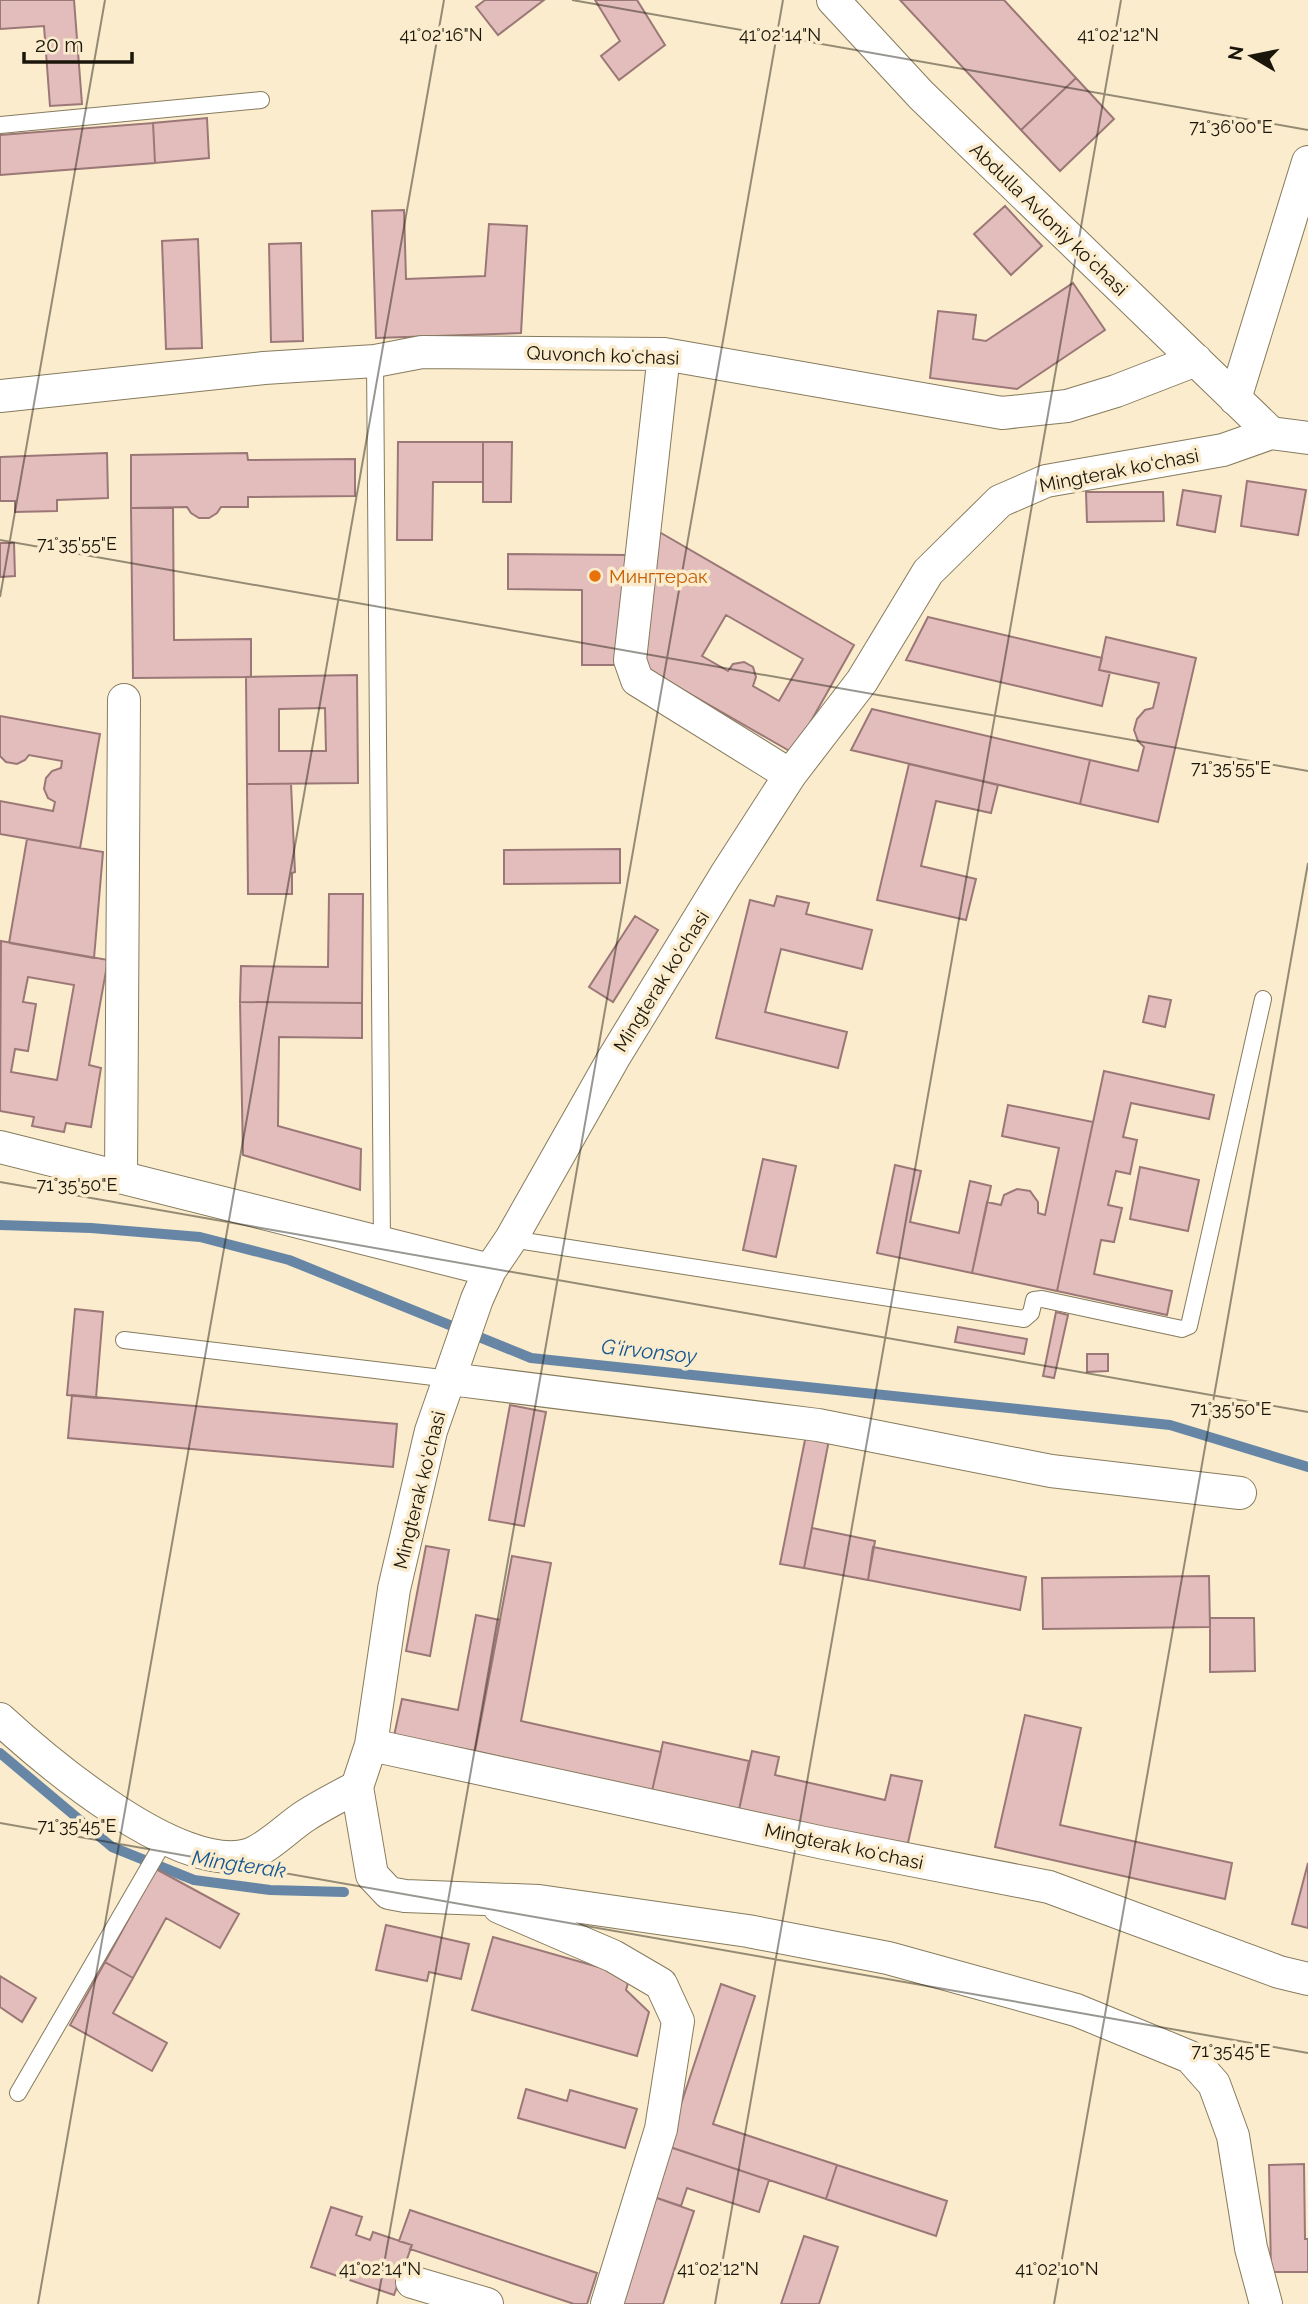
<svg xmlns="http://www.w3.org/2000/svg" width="1308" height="2304" viewBox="0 0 1308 2304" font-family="Raleway,sans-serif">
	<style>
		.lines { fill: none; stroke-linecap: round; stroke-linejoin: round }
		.stream { stroke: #6786a6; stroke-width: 10 }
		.building { fill: #e3bdbb; stroke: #9b7877; stroke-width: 2; fill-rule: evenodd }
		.lane-casing { stroke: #877b5e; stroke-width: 18 }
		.street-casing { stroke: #877b5e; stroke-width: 34 }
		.lane { stroke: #fff; stroke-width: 16 }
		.street { stroke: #fff; stroke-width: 32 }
		.ticks { fill: none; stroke: #1b160b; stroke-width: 2; stroke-opacity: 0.45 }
		.food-dot { fill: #e8710a; stroke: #faeccc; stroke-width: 2.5 }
		.labels { text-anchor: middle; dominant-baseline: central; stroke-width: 7; stroke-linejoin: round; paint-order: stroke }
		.street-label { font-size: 19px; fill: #1b160b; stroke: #faeccc }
		.food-label { font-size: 19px; fill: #c56008; stroke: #faeccc; text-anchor: start }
		.water-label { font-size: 21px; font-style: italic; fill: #155793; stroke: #faeccc }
		.ticks-label { font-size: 18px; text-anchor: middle; fill: #1b160b; stroke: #faeccc; stroke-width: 7; stroke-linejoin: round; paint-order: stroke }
	</style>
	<rect width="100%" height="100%" fill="#faeccc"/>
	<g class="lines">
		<path class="stream" d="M0 1225 91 1228 200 1237 289 1260 531 1358 1170 1425 1308 1467
			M0 1753 112 1847 194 1880 270 1890 344 1892"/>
	</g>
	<path class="building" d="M0 0H74L82 104 50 106 44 26 0 29Z
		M485 0H544L498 35 476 7Z
		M595 0H637L665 45 619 80 601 56 620 41Z
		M900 0H1004L1076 78 1021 130Z
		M1076 78 1114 119 1060 171 1021 130Z
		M207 118 209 158 155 163 153 123Z
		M153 123 155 163 0 175V135Z
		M1005 206 1042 246 1011 275 974 234Z
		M404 210 406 279 485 276 489 224 527 226 521 333 376 338 372 211Z
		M198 239 202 348 166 349 162 241Z
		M301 243 303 341 271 342 269 244Z
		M1073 283 1105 330 1017 389 930 378 938 311 976 315 973 339 986 341Z
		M398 442H483V482H433L432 540H397Z
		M483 442H512L511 502H483Z
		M107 453 108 498 57 500V511L15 512V501H0V457Z
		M247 453 248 460 355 459V496L248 497V507H221L217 513 209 518H199L191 513 187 507 131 508V455Z
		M1247 481 1306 490 1298 535 1241 526Z
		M1183 490 1221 496 1215 532 1177 525Z
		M1086 492H1163L1164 521 1087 522Z
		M131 508H173L174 640 251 639V677L133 678Z
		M649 526 854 645 793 753 638 664ZM726 615 803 659 779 701 753 686 756 677 753 667 744 662 733 664 728 671 702 656Z
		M0 543H14L15 576 0 577Z
		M508 554 626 555 625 665H582V590L508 589Z
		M928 617 1102 658 1099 670 1110 672 1102 706 906 660Z
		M1106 637 1196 658 1158 822 1080 804 1090 760 1138 771 1144 747 1138 741 1134 730 1137 719 1145 710 1153 708 1159 683 1099 670Z
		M357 675 358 783 247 784 246 677ZM325 708 326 751H279V709Z
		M872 709 1090 760 1080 804 851 750Z
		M0 716 100 734 80 848 0 834V801L53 811 55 802 48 798 44 789 46 778 52 771 61 768 62 761 29 755 25 760 17 764 6 762 0 756Z
		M909 764 998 785 991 813 936 801 921 866 976 879 966 920 877 900Z
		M247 784H291L295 872 292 873V894H248Z
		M27 839 103 852 94 958 9 943Z
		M620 849V883L504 884V850Z
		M329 894H363L362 1003 240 1002 241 966 328 967Z
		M777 896 809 903 806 914 872 930 862 969 781 949 765 1012 847 1032 838 1068 716 1038 750 900 774 906Z
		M635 916 658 930 613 1002 589 987Z
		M1 941 108 960 89 1065 101 1068 91 1127 66 1123 64 1132 32 1126 34 1117 0 1111ZM28 977 74 985 57 1080 11 1072 15 1049 28 1051 36 1004 23 1002Z
		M1149 996 1171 1000 1165 1027 1143 1022Z
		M240 1002 362 1003V1038L279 1037 278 1126 361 1149 360 1190 243 1155Z
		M1104 1071 1214 1095 1209 1119 1131 1103 1123 1137 1137 1140 1130 1174 1116 1171 1108 1205 1122 1208 1114 1242 1101 1240 1094 1274 1172 1291 1167 1315 1057 1291Z
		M1008 1105 1093 1122 1057 1291 972 1273 987 1202 1001 1205 1004 1195 1017 1189 1030 1191 1038 1202V1213L1045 1215 1059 1148 1002 1136Z
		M763 1159 796 1166 776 1257 743 1250Z
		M895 1165 921 1171 910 1222 959 1233 970 1181 991 1186 972 1273 877 1253Z
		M1140 1167 1199 1180 1188 1231 1130 1219Z
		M75 1309 103 1312 96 1398 67 1395Z
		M1056 1312 1068 1315 1054 1378 1043 1376Z
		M958 1327 1027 1339 1024 1354 955 1342Z
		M1087 1354H1108V1371L1087 1372Z
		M72 1395 397 1424 393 1467 68 1438Z
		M510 1405 546 1412 524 1526 489 1520Z
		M806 1435 829 1440 804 1568 780 1564Z
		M812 1528 875 1541 868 1580 804 1568Z
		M426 1546 449 1550 430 1656 406 1651Z
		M873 1547 1026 1577 1020 1610 868 1580Z
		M512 1556 551 1563 521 1721 661 1752 652 1791 475 1751Z
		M1209 1576 1210 1627 1043 1629 1042 1578Z
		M476 1615 500 1620 475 1751 394 1736 402 1699 458 1710Z
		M1210 1618H1254L1255 1671 1210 1672Z
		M1025 1715 1081 1728 1060 1825 1232 1863 1225 1899 995 1847Z
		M663 1742 749 1761 739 1810 652 1791Z
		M752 1751 779 1757 775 1775 885 1800 891 1775 922 1781 907 1847 739 1810Z
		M1308 1863V1928L1292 1924Z
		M156 1869 239 1914 220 1948 166 1918 133 1978 105 1962Z
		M386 1925 469 1944 461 1979 429 1972 427 1981 376 1970Z
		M493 1937 630 1976 626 1990 649 2012 637 2056 472 2010Z
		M105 1962 133 1978 113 2013 167 2043 152 2071 70 2025Z
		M0 1976 36 1998 22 2022 0 2007Z
		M721 1984 755 1996 713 2124 837 2165 826 2199 667 2146Z
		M526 2089 567 2101 570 2090 637 2109 625 2148 518 2118Z
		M667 2146 769 2180 759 2212 687 2188 681 2206 651 2196Z
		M1304 2164 1305 2239H1308V2272H1271L1269 2165Z
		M837 2165 947 2201 936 2236 826 2199Z
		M651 2196 694 2211 663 2304H615Z
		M331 2207 362 2217 356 2235 370 2240 373 2232 412 2245 394 2295 311 2267Z
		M410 2210 597 2273 587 2304H574L410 2249 412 2245 399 2241Z
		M804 2236 838 2247 819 2304H781Z"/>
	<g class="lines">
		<g class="lane-casing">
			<path id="lane" d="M0 125 261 100
				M375 361 382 1243
				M511 1239 1024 1319 1031 1313 1034 1300 1042 1299 1182 1329 1189 1326 1263 999
				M124 1340 450 1379
				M18 2093 166 1838"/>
		</g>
		<g class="street-casing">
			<path id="street" d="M833 0 921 95 1271 433
				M664 354 630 660 637 680 790 775
				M0 396 264 368 375 361 422 352 664 354 1002 413 1067 406 1116 391 1196 360
				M1235 399 1308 162
				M0 1147 490 1270
				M121 1177 124 700
				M450 1379 818 1425 1051 1471 1240 1493
				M0 1719C48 1763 179 1874 248 1855 267 1849 288 1827 305 1816 322 1805 340 1796 357 1787
				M371 1745 824 1843 1049 1887 1279 1972 1308 1979
				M499 1907 613 1956 661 1984 678 2021 661 2129 607 2304
				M412 2282 487 2304
				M1266 2304 1251 2248 1233 2136 1214 2084 1190 2057 1076 2010 888 1958 748 1931 539 1901 405 1896 389 1893 372 1875 357 1787 371 1745 394 1589 431 1431 477 1299 490 1270 511 1239 613 1059 725 876 790 775 862 681 928 572 1000 501 1046 481 1223 450 1271 433 1308 438"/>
		</g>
		<use href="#lane" class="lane"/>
		<use href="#street" class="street"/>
	</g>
	<path class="ticks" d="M572 0 1308 130M0 540 1308 771M0 597 105 0M0 1182 1308 1412M0 1823 1308 2053M38 2304 444 0M377 2304 783 0M715 2304 1121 0M1054 2304 1308 863"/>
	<circle class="food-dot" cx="595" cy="576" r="7"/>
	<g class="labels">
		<g class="street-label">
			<text transform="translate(1049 219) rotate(44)">Abdulla Avloniy koʻchasi</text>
			<text transform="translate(603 355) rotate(2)">Quvonch koʻchasi</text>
			<text transform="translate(1119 470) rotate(-11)">Mingterak ko‘chasi</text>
			<text transform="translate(661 981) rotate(-58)">Mingterak ko‘chasi</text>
			<text transform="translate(419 1490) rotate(-76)">Mingterak ko‘chasi</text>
			<text transform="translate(844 1846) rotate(12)">Mingterak koʻchasi</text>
		</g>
		<g class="food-label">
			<text x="609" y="576">Мингтерак</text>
		</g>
		<g class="water-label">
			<text transform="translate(649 1351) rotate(6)">G‘irvonsoy</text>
			<text transform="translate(239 1864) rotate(8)">Mingterak</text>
		</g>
	</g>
	<g class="ticks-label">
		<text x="441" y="41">41°02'16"N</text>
		<text x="780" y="41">41°02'14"N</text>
		<text x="1118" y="41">41°02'12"N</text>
		<text x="1231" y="133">71°36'00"E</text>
		<text x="77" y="550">71°35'55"E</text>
		<text x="1231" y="774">71°35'55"E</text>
		<text x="77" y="1191">71°35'50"E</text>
		<text x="1231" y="1415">71°35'50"E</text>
		<text x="77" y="1832">71°35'45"E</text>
		<text x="1231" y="2057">71°35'45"E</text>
		<text x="380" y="2275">41°02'14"N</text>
		<text x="718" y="2275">41°02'12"N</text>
		<text x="1057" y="2275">41°02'10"N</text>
	</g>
	<g transform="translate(1252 56) rotate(280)" stroke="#faeccc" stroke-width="5" paint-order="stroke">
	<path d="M0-5L12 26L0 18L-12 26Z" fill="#1b160b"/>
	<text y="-10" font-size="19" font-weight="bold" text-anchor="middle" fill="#1b160b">N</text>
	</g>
	<path d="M24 52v10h108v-10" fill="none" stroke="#1b160b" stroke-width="3.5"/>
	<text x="35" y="52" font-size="21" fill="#1b160b" stroke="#faeccc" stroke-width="5" paint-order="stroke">20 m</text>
</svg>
